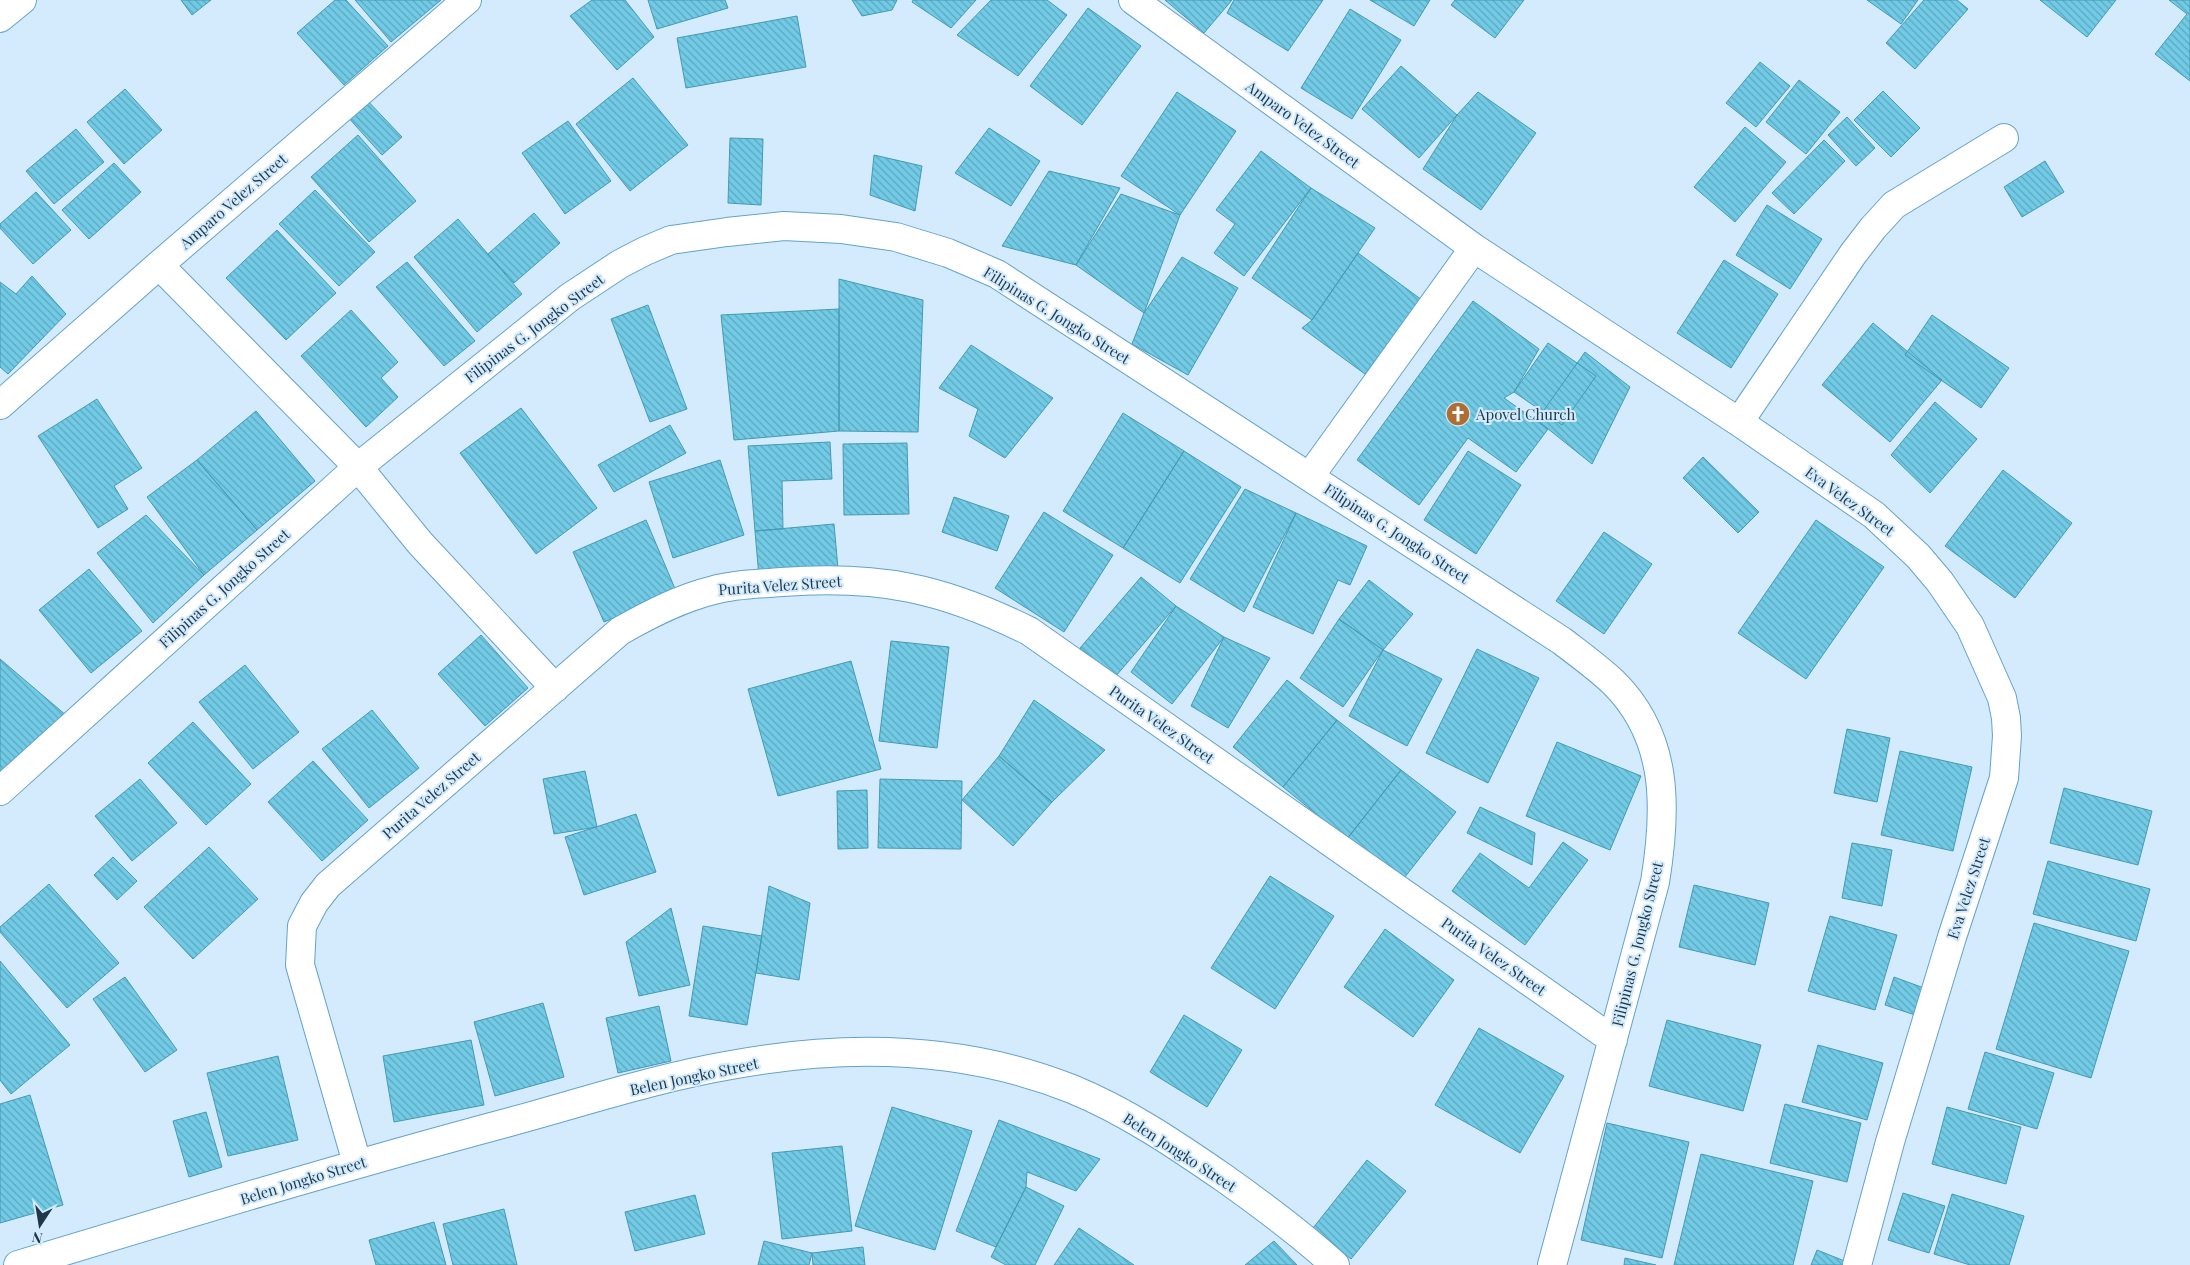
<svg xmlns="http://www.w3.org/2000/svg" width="2190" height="1265" viewBox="0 0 2190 1265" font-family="'Playfair Display',serif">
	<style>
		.building { fill: url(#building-back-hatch); stroke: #449ab3 }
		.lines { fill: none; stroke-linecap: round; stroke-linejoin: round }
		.minor-casing { stroke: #64a2cc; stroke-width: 30 }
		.minor { stroke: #fff; stroke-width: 28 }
		.labels { text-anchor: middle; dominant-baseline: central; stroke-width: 4; stroke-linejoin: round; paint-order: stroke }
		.street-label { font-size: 15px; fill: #1e384a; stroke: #d3ebfd }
		.poi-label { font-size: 15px; fill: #1e384a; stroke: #d3ebfd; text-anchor: start }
	</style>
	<defs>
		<pattern id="building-back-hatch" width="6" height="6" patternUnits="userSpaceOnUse" patternTransform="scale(1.25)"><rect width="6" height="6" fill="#72cbe6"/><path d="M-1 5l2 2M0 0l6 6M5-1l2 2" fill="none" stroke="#5da6bc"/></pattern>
	</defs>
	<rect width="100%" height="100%" fill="#d3ebfd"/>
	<path class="building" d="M181 0H211L192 15Z
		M335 0H346L388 46 344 85 297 33Z
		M355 0H441L391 42Z
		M592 0H625L654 37 617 70 570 16Z
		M648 0H725L728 8 657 29Z
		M852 0H897L892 10 862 16Z
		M913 0H976L951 28 912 2Z
		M991 0H1047L1067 15 1018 76 957 35Z
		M1165 0H1232L1204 33Z
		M1234 0H1323L1288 51 1227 13Z
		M1370 0H1430L1414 26Z
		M1455 0H1524L1495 38 1451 5Z
		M1867 0H1918L1901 24Z
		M1924 0H1957L1968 9 1915 69 1886 43Z
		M2040 0H2116L2087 37Z
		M2169 0H2190V81L2155 54 2187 14Z
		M1088 8 1141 46 1082 125 1030 86Z
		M1350 9 1401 40 1352 119 1301 88Z
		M797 16 806 67 686 88 677 38Z
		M1760 62 1790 86 1756 127 1726 103Z
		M1401 66 1457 115 1419 158 1362 109Z
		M633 78 688 145 630 191 576 124Z
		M1799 80 1840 112 1806 154 1766 122Z
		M125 89 162 130 124 164 87 122Z
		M1883 91 1920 128 1891 157 1854 120Z
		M1177 92 1236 131 1180 215 1121 176Z
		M1478 92 1536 133 1481 210 1423 169 1457 115Z
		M364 97 402 137 382 155 346 115Z
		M1847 117 1875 148 1856 166 1828 135Z
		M568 121 611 181 565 214 522 153Z
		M1745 127 1786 162 1735 222 1694 187Z
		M989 128 1040 161 1011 206 955 173Z
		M76 129 104 162 54 204 26 171Z
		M358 135 416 201 369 242 311 177Z
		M730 138 763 139 761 205 728 203Z
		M1824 140 1845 161 1794 214 1772 193Z
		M1261 151 1311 188 1244 276 1214 253 1235 224 1216 210Z
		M874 155 922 166 915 211 870 195Z
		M2045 161 2064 192 2022 217 2004 187Z
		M114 163 141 192 89 239 62 210Z
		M1049 171 1120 188 1076 265 1002 246Z
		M1311 188 1375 228 1312 320 1252 278Z
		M315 190 375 252 339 286 279 224Z
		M36 192 71 230 33 264 0 228V224Z
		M1121 194 1180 215 1144 313 1076 265Z
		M1767 205 1822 239 1790 289 1736 255Z
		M534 213 560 243 514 283 488 254Z
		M458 219 522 294 477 332 414 257Z
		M277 230 336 293 286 340 226 278Z
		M1358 253 1422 300 1365 374 1302 328 1312 320Z
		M1182 257 1238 288 1188 375 1132 344 1144 313Z
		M1724 260 1778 294 1731 368 1677 333Z
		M407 262 475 341 444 366 376 287Z
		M32 276 66 314 8 374 0 367V282L16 294Z
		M839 279 923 300 918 432 839 431Z
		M1473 301 1539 349 1514 392 1504 398 1548 429 1516 472 1468 438 1419 505 1357 460Z
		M648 305 687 409 650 422 611 319Z
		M839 309V431L734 440 721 315Z
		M351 310 398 362 381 378 398 397 366 427 301 356Z
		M1932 315 2009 368 1981 408 1905 355Z
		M1873 323 1942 380 1890 442 1822 385Z
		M1548 343 1596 376 1562 425 1514 392Z
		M971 345 1053 398 1005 458 969 436 978 409 939 388Z
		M1585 352 1630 387 1592 464 1537 420Z
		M97 399 142 468 114 486 128 509 98 528 38 436Z
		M1935 402 1977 439 1930 493 1891 455Z
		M521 408 597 508 536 554 460 453Z
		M256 411 315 481 257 530 197 460Z
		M1123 413 1184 451 1123 548 1063 511Z
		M670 425 686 453 614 492 598 465Z
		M830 442 832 479 782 481 783 529 755 531 748 446Z
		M907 443 909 514 844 515 843 444Z
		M1184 451 1241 487 1180 583 1123 548Z
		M1468 451 1521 485 1476 554 1424 520Z
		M1703 457 1759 512 1738 533 1683 478Z
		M197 460 257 530 204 575 147 497Z
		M720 460 744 535 673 558 649 482Z
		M2003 470 2072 523 2015 598 1945 546Z
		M1245 489 1296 513 1244 612 1190 579Z
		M954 497 1009 516 997 551 942 532Z
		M1044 512 1113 555 1064 632 995 588Z
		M1296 513 1367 546 1350 585 1338 580 1313 634 1253 607Z
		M146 515 204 575 153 623 97 553Z
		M646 520 676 591 604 622 573 552Z
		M1816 520 1884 567 1806 679 1738 633Z
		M834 524 838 569 759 577 755 531Z
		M1604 532 1652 564 1604 634 1556 601Z
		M89 569 142 631 91 673 39 610Z
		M1141 577 1176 606 1115 677 1080 648Z
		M1369 580 1413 614 1383 650 1339 619Z
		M1176 606 1224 637 1172 704 1131 672Z
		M1339 619 1383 650 1343 707 1300 678Z
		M481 635 528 688 485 726 438 674Z
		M1224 637 1270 658 1228 728 1191 706Z
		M891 641 949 647 937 748 879 741Z
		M1477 649 1539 678 1488 783 1426 753Z
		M1383 650 1442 679 1407 746 1349 716Z
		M0 659 67 716 0 772Z
		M851 661 881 769 778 796 748 689Z
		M245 665 299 732 253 769 199 702Z
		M1287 680 1337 720 1283 787 1233 747Z
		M1034 700 1105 750 1052 802 999 756Z
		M372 710 419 768 369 808 322 749Z
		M1337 720 1401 770 1347 839 1283 787Z
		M193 722 251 784 206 825 148 763Z
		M1847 729 1890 738 1877 802 1834 793Z
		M1557 742 1641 776 1610 850 1526 816Z
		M1900 751 1972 767 1953 851 1881 835Z
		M999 756 1052 802 1013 846 962 800Z
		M313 761 368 820 322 861 268 802Z
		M1401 770 1456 812 1401 882 1347 839Z
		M585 771 597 827 554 834 543 779Z
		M140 779 177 823 132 861 95 816Z
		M880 779 962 781 961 849 878 848Z
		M2064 788 2152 811 2138 865 2050 843Z
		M867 790 868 848 838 849 837 791Z
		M1480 807 1535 833 1532 865 1467 833Z
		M636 814 656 872 584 895 565 837Z
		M1563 842 1588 860 1525 945 1452 891 1480 853 1529 888Z
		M1852 843 1892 850 1882 906 1842 898Z
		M209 847 258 899 193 959 144 907Z
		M113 857 137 881 117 900 94 875Z
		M2048 861 2150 889 2136 941 2033 914Z
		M1270 876 1334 916 1275 1009 1211 968Z
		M49 884 119 963 67 1008 0 932V927Z
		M1694 885 1769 903 1755 965 1679 947Z
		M769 886 810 903 799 980 756 973Z
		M671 908 690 985 639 996 626 942Z
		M1830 916 1897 935 1875 1010 1808 991Z
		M2034 923 2129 951 2091 1078 1996 1049Z
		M703 926 762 936 747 1025 689 1016Z
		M1385 929 1454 980 1413 1037 1344 987Z
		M0 961 70 1045 11 1094 0 1080Z
		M125 977 177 1050 145 1072 93 999Z
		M1894 977 1924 988 1915 1015 1885 1005Z
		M543 1003 564 1077 495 1096 474 1022Z
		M659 1006 671 1061 618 1073 606 1018Z
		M1184 1015 1242 1050 1207 1107 1150 1072Z
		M1667 1020 1761 1045 1743 1111 1649 1086Z
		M1479 1028 1564 1076 1520 1153 1435 1105Z
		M471 1040 484 1105 394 1122 383 1056Z
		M1818 1045 1883 1063 1867 1120 1802 1102Z
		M1985 1052 2054 1073 2037 1129 1968 1109Z
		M278 1056 298 1140 228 1156 207 1073Z
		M30 1095 63 1205 0 1223V1104Z
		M1785 1104 1861 1123 1847 1182 1770 1163Z
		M892 1107 972 1131 935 1250 855 1226Z
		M1947 1107 2021 1127 2006 1184 1932 1164Z
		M206 1112 222 1167 189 1177 173 1121Z
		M999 1120 1100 1159 1076 1191 1027 1172 1026 1187 996 1247 956 1231Z
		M1607 1123 1689 1142 1662 1258 1581 1240Z
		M842 1146 852 1231 782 1239 772 1153Z
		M1701 1154 1813 1181 1793 1265H1674Z
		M1367 1160 1406 1191 1351 1259 1313 1228Z
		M1026 1187 1064 1206 1035 1265H1006L991 1257Z
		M1903 1193 1945 1206 1929 1253 1888 1240Z
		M1952 1194 2024 1216 2009 1265H1970L1934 1254Z
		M695 1195 705 1234 635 1251 625 1212Z
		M504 1209 517 1265H453L443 1224Z
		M434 1222 446 1265H376L369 1240Z
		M1079 1228 1134 1265H1054Z
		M764 1241 812 1253 809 1265H758Z
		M1274 1241 1297 1265H1245Z
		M863 1247 865 1265H813L812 1253Z
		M1817 1250 1847 1262 1846 1265H1811Z
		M1625 1258 1656 1265H1624Z"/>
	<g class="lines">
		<g class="minor-casing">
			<path id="minor" d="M1133 0 1474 248 1739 422 1874 515 1918 556 1940 582 1970 626 2002 698 2006 718 2007 736 2004 778 1952 937 1890 1142 1857 1265
				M0 18 22 0
				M159 265 358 467 420 543 555 688
				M0 405 159 265 467 0
				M1739 422 1853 254 1873 228 1894 205 2004 138
				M1310 476 1474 248
				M0 791 358 467 570 297 620 264 645 251 671 240 727 232 784 226 841 229 896 237 948 253 997 274 1562 641C1579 654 1597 667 1613 682 1669 737 1667 809 1655 882L1552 1265
				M357 1163 300 965 302 926 314 903 328 885 620 631C650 614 681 598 714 590 736 584 760 584 782 582 879 575 942 588 1029 631L1613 1040
				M18 1265C180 1216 342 1167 506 1123 580 1103 655 1078 731 1065 845 1044 964 1046 1072 1089 1126 1111 1176 1145 1224 1178 1262 1205 1300 1233 1335 1265"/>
		</g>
		<use href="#minor" class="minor"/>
	</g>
	<defs>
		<g id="church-disc" transform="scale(1.25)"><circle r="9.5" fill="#ad6d35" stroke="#d3ebfd"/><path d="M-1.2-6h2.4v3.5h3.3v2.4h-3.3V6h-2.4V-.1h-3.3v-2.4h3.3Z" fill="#fff"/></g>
	</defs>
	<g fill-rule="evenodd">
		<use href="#church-disc" x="1458" y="414"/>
	</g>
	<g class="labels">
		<g class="street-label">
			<text transform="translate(1303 124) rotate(36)">Amparo Velez Street</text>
			<text transform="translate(233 201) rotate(-41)">Amparo Velez Street</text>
			<text transform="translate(1057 315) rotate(32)">Filipinas G. Jongko Street</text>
			<text transform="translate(534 328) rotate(-37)">Filipinas G. Jongko Street</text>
			<text transform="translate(1850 501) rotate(36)">Eva Velez Street</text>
			<text transform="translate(1397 533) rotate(33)">Filipinas G. Jongko Street</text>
			<text transform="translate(780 585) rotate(-4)">Purita Velez Street</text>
			<text transform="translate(224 588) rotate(-42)">Filipinas G. Jongko Street</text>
			<text transform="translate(1162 724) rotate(35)">Purita Velez Street</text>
			<text transform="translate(431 795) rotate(-41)">Purita Velez Street</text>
			<text transform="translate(1968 888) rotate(-72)">Eva Velez Street</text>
			<text transform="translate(1637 944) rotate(-76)">Filipinas G. Jongko Street</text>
			<text transform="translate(1494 956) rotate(35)">Purita Velez Street</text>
			<text transform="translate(694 1076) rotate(-12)">Belen Jongko Street</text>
			<text transform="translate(1180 1152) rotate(33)">Belen Jongko Street</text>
			<text transform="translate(303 1180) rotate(-17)">Belen Jongko Street</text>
		</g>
		<g class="poi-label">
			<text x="1476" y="414">Apovel Church</text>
		</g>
	</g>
	<g transform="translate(40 1225) rotate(192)" stroke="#d3ebfd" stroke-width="4" paint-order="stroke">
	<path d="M0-4L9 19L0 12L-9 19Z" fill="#1e384a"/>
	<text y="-8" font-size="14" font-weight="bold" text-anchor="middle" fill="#1e384a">N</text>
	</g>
</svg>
